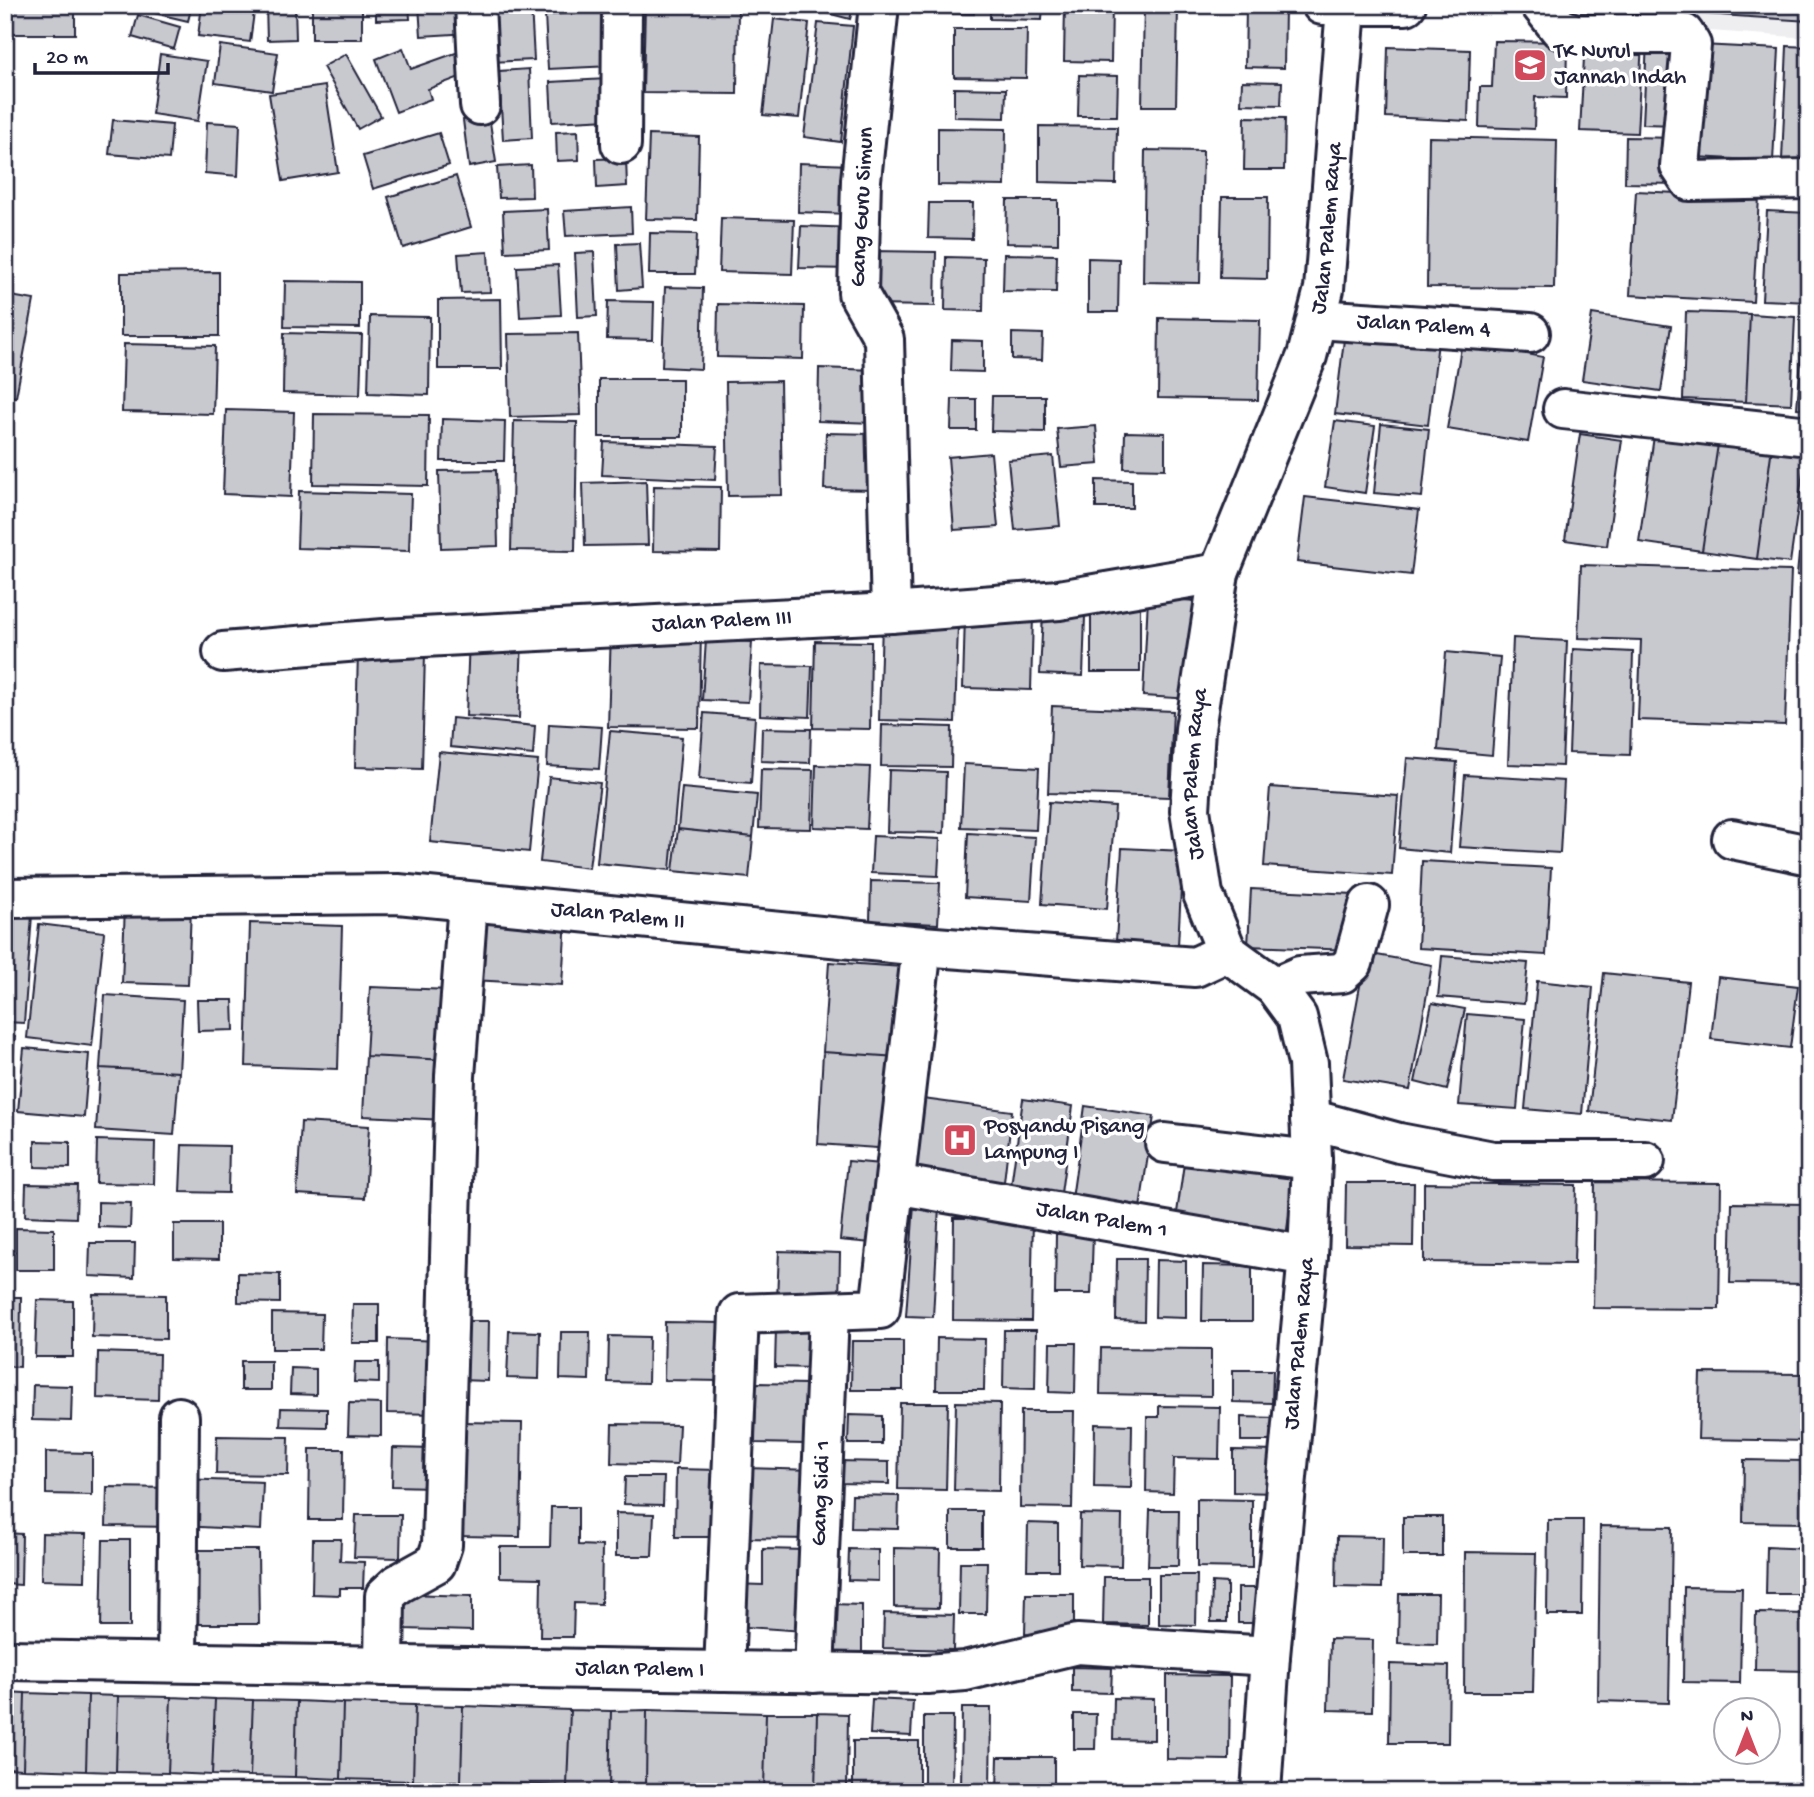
<svg xmlns="http://www.w3.org/2000/svg" width="1814" height="1797" viewBox="0 0 1814 1797" font-family="'Gochi Hand',sans-serif">
	<style>
		.built { fill: #eeeef1 }
		.building { fill: #c8c8cf; stroke: #22223b; stroke-width: 2 }
		.lines { fill: none; stroke-linecap: round; stroke-linejoin: round }
		.minor-casing { stroke: #22223b; stroke-width: 44 }
		.tertiary-casing { stroke: #22223b; stroke-width: 44 }
		.minor { stroke: #fff; stroke-width: 38 }
		.tertiary { stroke: #fff; stroke-width: 38 }
		.labels { text-anchor: middle; dominant-baseline: central; stroke-width: 7; stroke-linejoin: round; paint-order: stroke }
		.poi-label { font-size: 23px; fill: #22223b; stroke: #fff; text-anchor: start }
		.street-label { font-size: 23px; fill: #22223b; stroke: #fff }
	</style>
	<rect width="100%" height="100%" fill="#fff"/>
	<filter id="ink" filterUnits="userSpaceOnUse"><feTurbulence type="fractalNoise" baseFrequency=".0143" numOctaves="2"/><feDisplacementMap in="SourceGraphic" scale="14" xChannelSelector="R" yChannelSelector="G"/><feConvolveMatrix kernelMatrix="1 2 1 2 8 2 1 2 1" color-interpolation-filters="sRGB"/></filter>
	<g filter="url(#ink)">
		<path class="built" d="M1569 5H1809V38L1568 21Z"/>
		<path class="building" d="M7 5H75V34H7Z
			M142 5H192L188 21 141 10Z
			M202 5H255L250 42 198 36Z
			M266 5H295L296 39 267 40Z
			M312 5H362V39H312Z
			M376 5H409L410 19 376 20Z
			M419 5H469L470 33 421 36Z
			M487 5H531L534 60 490 62Z
			M645 5H738L737 94 643 93Z
			M797 5H854L850 19Z
			M933 5H974V14L933 13Z
			M990 5H1043L1042 20 990 19Z
			M1065 5H1112L1111 62 1064 61Z
			M1809 5V21L1585 6V5Z
			M1144 6 1178 7 1176 106H1142Z
			M1246 7H1285L1284 68 1245 67Z
			M609 11 612 66 548 69 545 15Z
			M138 15 180 27 174 49 132 37Z
			M774 19 809 23 799 118 763 115Z
			M818 23 853 26 841 142 804 137Z
			M954 29H1027L1026 78 954 77Z
			M1585 39 1642 42 1637 133 1580 131Z
			M1494 41 1567 42 1566 98 1535 97 1534 129 1479 127 1480 87H1492Z
			M1647 42 1681 44 1678 125 1643 124Z
			M220 45 278 53 272 91 215 83Z
			M1701 45 1779 49 1773 161 1695 157Z
			M1787 46 1809 47V161L1782 160Z
			M1388 47 1470 50 1468 121 1386 117Z
			M403 48 411 69 464 50 473 72 428 89 431 99 396 112 376 59Z
			M160 54 207 61 198 121 152 114Z
			M346 54 381 116 358 129 323 67Z
			M529 69 532 138 503 140 499 71Z
			M1079 75 1118 76 1117 116H1078Z
			M607 79 609 119 552 122 550 82Z
			M1242 81 1282 82 1281 105 1241 104Z
			M325 86 338 172 283 181 269 94Z
			M954 88 1006 89 1005 118 954 117Z
			M489 116 496 162 469 167 463 120Z
			M1245 117 1285 118 1284 170H1244Z
			M113 120 172 125 169 159 109 154Z
			M207 122 240 124 238 176 205 173Z
			M1039 126 1117 127 1116 184 1039 182Z
			M938 128 1006 129 1005 186 938 185Z
			M578 131 579 160 557 161 556 132Z
			M439 133 449 165 373 189 363 156Z
			M649 135 699 137 697 220 646 219Z
			M1429 137 1557 140 1554 288 1427 287Z
			M1626 137 1679 138 1678 184 1625 183Z
			M1145 150 1203 151 1200 283 1143 282Z
			M626 158 627 186 597 188 596 159Z
			M799 163 850 165 848 214 798 212Z
			M531 165 532 197 499 198 497 167Z
			M456 176 471 227 403 248 388 197Z
			M1636 191 1759 197 1753 302 1630 295Z
			M1222 197H1268L1267 279 1220 278Z
			M1007 200H1058V244L1006 243Z
			M929 203H973L972 239 928 238Z
			M631 207 632 233 566 236 564 211Z
			M547 209 549 250 505 252 503 211Z
			M1767 211 1809 213V302L1762 300Z
			M721 218 794 220 792 274 719 272Z
			M801 226 855 228 853 269 799 268Z
			M650 233 697 234 695 274H649Z
			M639 243 642 288 619 290 617 244Z
			M873 251 936 252 935 306 871 305Z
			M488 252 490 292 461 293 458 254Z
			M594 252 597 316 578 317 575 253Z
			M1004 254 1057 255 1056 292 1003 291Z
			M946 257 984 258 983 311 945 310Z
			M1088 258 1119 259 1118 312H1088Z
			M558 265 561 315 520 317 517 267Z
			M219 272V336H121V273Z
			M285 281 360 282V328L284 327Z
			M665 287 703 288 701 369 662 367Z
			M5 295 34 300 16 397 5 395Z
			M501 299 502 369H438V300Z
			M608 301 654 302 653 340 607 339Z
			M718 304 804 306 803 359 717 357Z
			M1686 312 1750 314 1746 402 1683 399Z
			M1592 314 1671 326 1661 391 1582 380Z
			M1750 314 1795 317 1791 404 1746 402Z
			M370 316 430 317 429 395 368 393Z
			M1159 318 1260 320 1258 400 1158 398Z
			M1804 323 1809 324V409L1797 408Z
			M1345 331 1438 342 1428 425 1335 414Z
			M284 333 362 335 360 395 283 393Z
			M578 333 581 415 510 417 508 334Z
			M1012 333 1043 334 1042 360 1012 359Z
			M952 340 983 341V372L951 371Z
			M1462 342 1543 357 1528 442 1447 429Z
			M124 344 215 346 213 414 122 412Z
			M819 368 875 370 874 423 818 421Z
			M599 379H682V437H599Z
			M780 381 782 495 728 496 726 382Z
			M992 396H1045V432L991 431Z
			M952 399H976V430H951Z
			M226 410 294 412 291 497 223 494Z
			M314 414 429 415 428 486 313 484Z
			M442 419 505 421 504 461H441Z
			M514 421 577 422 575 551 511 550Z
			M1335 421 1375 426 1365 493 1325 487Z
			M1656 422 1720 431 1702 551 1639 542Z
			M1381 424 1429 429 1422 497 1374 493Z
			M1096 426 1099 464 1061 467 1057 429Z
			M1720 431 1773 439 1757 559 1702 551Z
			M1125 432 1165 433V469L1124 468Z
			M826 433 876 434 875 490 824 489Z
			M1580 434 1622 440 1607 546 1565 540Z
			M1773 439 1807 443 1790 563 1757 559Z
			M604 442 717 446 715 480 602 475Z
			M991 453 998 527 954 530 948 457Z
			M1053 456 1060 526 1015 530 1008 460Z
			M496 470 498 546 441 548 439 471Z
			M1096 480 1132 481V508H1096Z
			M646 481 648 545 585 546 583 483Z
			M654 486 721 487 720 552 653 551Z
			M299 491 411 494 409 551 297 548Z
			M1305 497 1419 510 1411 575 1297 562Z
			M1809 498V540L1803 539Z
			M1799 554 1809 555V576L1797 575Z
			M1581 565 1791 571 1785 725 1638 720 1641 640 1578 638Z
			M1148 598 1198 601 1192 699 1143 696Z
			M1091 601 1140 602V672H1091Z
			M965 614 1033 616 1031 690 963 688Z
			M1043 614 1085 616 1083 676 1040 674Z
			M882 623 958 625 955 722 879 720Z
			M611 630 701 632 699 728 608 727Z
			M469 638 522 639 519 718 466 716Z
			M1513 638 1567 641 1562 766 1508 764Z
			M706 640 752 642 748 702 702 700Z
			M815 641 871 642 870 729 813 728Z
			M1573 649 1633 652 1630 755 1569 753Z
			M358 652 425 653 422 769 355 767Z
			M1446 652 1500 657 1492 755 1438 750Z
			M761 665 812 666 810 717 760 715Z
			M1052 706 1173 711 1169 797 1048 793Z
			M704 713 755 717 751 783 699 779Z
			M452 718 535 726 533 755 450 747Z
			M549 724 602 727 599 769 547 766Z
			M882 725 952 727 951 767 881 766Z
			M762 728 811 729 810 763 761 761Z
			M610 731 682 737 670 870 597 863Z
			M439 752 538 761 529 852 430 842Z
			M1407 758 1457 762 1450 853 1399 848Z
			M964 764 1039 768 1036 830 961 827Z
			M816 765 870 767 867 829 814 827Z
			M761 769 813 770 811 829 759 828Z
			M889 770 946 772 944 833 887 832Z
			M1465 775 1564 781 1560 853 1459 847Z
			M549 777 600 783 589 868 540 862Z
			M1270 787 1398 796 1392 875 1264 866Z
			M682 788 757 795 753 837 678 829Z
			M1049 802 1115 807 1107 909 1042 904Z
			M678 829 753 837 749 878 673 871Z
			M968 833 1035 837 1031 901 965 897Z
			M873 836 940 839 938 876 871 873Z
			M1122 848 1183 851 1178 945 1116 941Z
			M1422 861 1551 868 1546 955 1418 948Z
			M871 881 940 883 938 924 870 921Z
			M1251 889 1354 894 1351 950 1248 946Z
			M125 905 191 908 188 985 122 983Z
			M476 912 566 917 562 985 472 980Z
			M5 913 32 915 24 1023 5 1022Z
			M250 923 342 926 338 1069 246 1066Z
			M39 924 104 932 92 1046 27 1038Z
			M1366 953 1432 965 1410 1090 1343 1079Z
			M1442 956 1528 963 1524 1004 1438 997Z
			M829 962 903 967 898 1057 823 1052Z
			M1604 973 1688 982 1672 1120 1589 1111Z
			M1718 977 1798 986 1790 1048 1711 1039Z
			M1537 981 1593 987 1582 1114 1525 1109Z
			M370 987 451 990 448 1060 366 1056Z
			M105 995 183 1000 179 1072 100 1068Z
			M197 1000H233L234 1030 198 1031Z
			M1432 1003 1465 1009 1447 1090 1415 1082Z
			M1467 1014 1525 1019 1517 1109 1459 1105Z
			M5 1035 15 1036 9 1096 5 1095Z
			M24 1048 89 1054 84 1117 18 1111Z
			M823 1052 898 1057 892 1149 818 1144Z
			M366 1056 448 1060 445 1120 363 1116Z
			M100 1068 179 1072 174 1135 96 1130Z
			M916 1098 1012 1111 1004 1182 907 1170Z
			M1023 1099 1073 1106 1061 1193 1011 1186Z
			M1085 1106 1154 1116 1140 1208 1072 1199Z
			M301 1122 369 1126 365 1198 297 1194Z
			M97 1140 155 1142 154 1184 96 1183Z
			M35 1141 70 1142V1168L35 1167Z
			M182 1145 229 1146 228 1193 180 1192Z
			M1186 1149 1296 1165 1285 1244 1175 1227Z
			M848 1161 891 1165 882 1244 840 1240Z
			M1595 1182 1721 1183 1719 1309 1593 1308Z
			M1346 1183H1414L1413 1246 1345 1245Z
			M1424 1183 1576 1185 1574 1264 1424 1262Z
			M26 1184 77 1185 76 1218 25 1216Z
			M98 1202 131 1203 130 1228 98 1227Z
			M1732 1203 1809 1204V1284L1730 1283Z
			M914 1204 939 1206 933 1317 906 1316Z
			M954 1218H1033L1031 1321 953 1320Z
			M174 1224H219V1259L174 1258Z
			M16 1228 54 1229V1270H16Z
			M1056 1234H1093L1091 1294H1055Z
			M90 1243H135L134 1278 89 1276Z
			M779 1251 840 1253 839 1302 777 1300Z
			M1117 1259H1145L1144 1321 1116 1320Z
			M1156 1260 1186 1261V1318L1155 1317Z
			M1203 1265 1252 1266V1321H1202Z
			M238 1273 280 1274V1303L238 1302Z
			M93 1294 166 1295V1339L92 1337Z
			M5 1297H21L20 1367 5 1366Z
			M37 1300 73 1301V1357H35Z
			M353 1304H379V1343H352Z
			M272 1313 322 1314 321 1349H272Z
			M459 1321H489L488 1381 458 1380Z
			M665 1322 723 1323 722 1381 664 1380Z
			M776 1328 816 1329 815 1368 775 1367Z
			M1004 1330H1036L1035 1389 1003 1388Z
			M509 1331 540 1332 539 1379 507 1378Z
			M561 1332H590L589 1380 560 1379Z
			M609 1336 649 1337 648 1383 608 1382Z
			M937 1338 985 1339 984 1390H936Z
			M388 1339 441 1341 439 1414 387 1413Z
			M852 1341H903V1390H851Z
			M1050 1343H1076L1075 1393 1049 1392Z
			M1101 1348 1211 1349V1396L1100 1394Z
			M98 1352 159 1354 158 1400 97 1398Z
			M241 1361H271V1390H241Z
			M355 1362H379V1383L354 1382Z
			M291 1368 316 1369V1395L290 1394Z
			M1233 1370H1273L1272 1403 1233 1402Z
			M1700 1373 1809 1374V1441L1698 1439Z
			M756 1383 807 1384 806 1444 755 1443Z
			M33 1385 72 1386 71 1421 32 1420Z
			M956 1402 1000 1403 999 1491 954 1490Z
			M349 1403 381 1404V1436L348 1435Z
			M900 1403H948L946 1490 898 1489Z
			M1159 1406 1220 1407 1219 1459 1174 1458 1173 1493 1146 1492 1147 1417H1159Z
			M281 1408 327 1409V1427L280 1426Z
			M1021 1411H1074L1072 1508 1020 1507Z
			M5 1414H9L7 1488 5 1487Z
			M849 1415 882 1416V1444H848Z
			M1241 1417 1277 1418V1441H1241Z
			M462 1422 522 1423 520 1537 460 1536Z
			M612 1424 679 1425 677 1465 611 1463Z
			M1095 1424 1132 1425 1131 1488 1094 1487Z
			M217 1436 289 1437 288 1475 216 1474Z
			M393 1448 434 1449 433 1487 392 1486Z
			M310 1449H344L343 1520H309Z
			M1233 1450 1277 1451V1493L1233 1492Z
			M46 1452 92 1453V1495L46 1494Z
			M1744 1460 1809 1461V1523L1743 1522Z
			M837 1461 889 1462V1484L837 1483Z
			M745 1468 814 1470 813 1539 744 1538Z
			M676 1469 720 1470V1537H675Z
			M625 1477H664L663 1505 624 1504Z
			M182 1479 263 1482 261 1530 180 1526Z
			M107 1487 176 1488 175 1527 106 1526Z
			M852 1495 899 1496 898 1529 851 1528Z
			M1197 1499 1252 1500V1568L1197 1567Z
			M551 1507H578V1545L602 1546 601 1604 574 1603 573 1637H540L541 1578 500 1577V1547H550Z
			M1150 1510H1179L1178 1566H1148Z
			M950 1511H982V1547H950Z
			M616 1513 654 1514 652 1556H616Z
			M1080 1514 1122 1515 1121 1566 1079 1565Z
			M356 1515H401L400 1558 354 1557Z
			M1403 1517H1442V1556H1403Z
			M1548 1520H1583L1582 1615H1547Z
			M1028 1523 1058 1524V1570H1027Z
			M1600 1526 1672 1527 1669 1703 1598 1701Z
			M5 1533 22 1534 21 1585 5 1584Z
			M42 1533 86 1534 85 1581 41 1580Z
			M1337 1536 1383 1537 1382 1588 1336 1587Z
			M313 1539H341L340 1561 364 1562 363 1588H340V1595L312 1594Z
			M103 1540H130V1627H101Z
			M1767 1547 1809 1549V1594H1766Z
			M894 1548 940 1549 939 1608 894 1607Z
			M763 1549 806 1550 804 1631 731 1626 732 1584 763 1585Z
			M849 1549 878 1550V1581L848 1580Z
			M182 1550H258L259 1624H183Z
			M1465 1552 1536 1553 1533 1692H1464Z
			M960 1562H987L986 1614H959Z
			M1159 1575H1197L1196 1625 1159 1624Z
			M1104 1577H1148V1625L1103 1624Z
			M1212 1582 1227 1583V1622H1211Z
			M1684 1587 1742 1588 1740 1683 1683 1682Z
			M1238 1588H1264V1623H1238Z
			M405 1594 472 1596V1631L404 1629Z
			M1026 1594H1074V1635L1025 1634Z
			M1399 1594H1438L1437 1644 1398 1643Z
			M832 1604 862 1605V1656L831 1655Z
			M884 1613 954 1615 953 1650 883 1648Z
			M1756 1613 1809 1614V1671L1755 1670Z
			M1330 1639 1373 1640 1372 1711 1328 1710Z
			M1390 1664 1449 1666 1448 1743H1389Z
			M1072 1667 1112 1668 1111 1693 1072 1692Z
			M1167 1675 1230 1676 1229 1760 1167 1759Z
			M5 1692 25 1693 23 1769 5 1768Z
			M25 1693 88 1695 86 1771 23 1769Z
			M88 1695 118 1696 116 1772 86 1771Z
			M118 1696 171 1697 168 1773 116 1772Z
			M171 1697 215 1699 212 1775 168 1773Z
			M1114 1698 1154 1699V1740L1113 1739Z
			M215 1699 253 1700 250 1776 212 1775Z
			M872 1699 913 1701 911 1736 870 1734Z
			M253 1700 297 1701 295 1777 250 1776Z
			M297 1701 343 1703 341 1779 295 1777Z
			M343 1703 415 1705 413 1781 341 1779Z
			M415 1705 463 1706 461 1782 413 1781Z
			M463 1706 570 1710 567 1786 461 1782Z
			M962 1708H991L990 1792H961Z
			M570 1710 611 1711 609 1787 567 1786Z
			M647 1710 766 1713 764 1789 646 1786Z
			M647 1710 646 1786 609 1787 611 1711Z
			M766 1713H817L815 1790 764 1789Z
			M817 1713 848 1714 847 1790H815Z
			M1074 1714H1096L1095 1749H1074Z
			M924 1716H953L952 1792H924Z
			M853 1741H919V1792H853Z
			M998 1757H1054V1792H997Z"/>
		<g class="lines">
			<g class="minor-casing">
				<g id="minor">
					<path d="M475 5 480 105"/>
					<path d="M879 5 861 180 858 293 884 339 891 613"/>
					<path d="M1541 5 1560 29 1576 34H1684L1691 45 1680 166 1690 181 1809 179"/>
					<path d="M621 144 622 5"/>
					<path id="s1" d="M1317 319 1530 333"/>
					<path d="M1563 409 1809 436"/>
					<path id="s2" d="M223 652 384 639 891 613 1059 600 1219 573"/>
					<path d="M1732 839 1809 855"/>
					<path id="s3" d="M5 898 398 894 922 946 1195 967 1227 952"/>
					<path d="M1275 987 1300 976 1342 973 1353 963 1369 905"/>
					<path d="M1310 1119 1399 1143 1493 1161H1645"/>
					<path d="M1165 1143 1312 1160"/>
					<path id="s4" d="M895 1184 1308 1256"/>
					<path id="s5" d="M5 1660 927 1674 965 1671 1077 1644 1270 1656"/>
					<path d="M177 1662 179 1417"/>
					<path d="M384 1666 385 1596 398 1584 436 1563 442 1545 455 1076 468 902"/>
					<path d="M724 1671 739 1314 880 1309 922 946"/>
					<path id="s6" d="M814 1673 829 1313"/>
				</g>
			</g>
			<g class="tertiary-casing">
				<g id="tertiary">
					<path d="M1322 5H1406"/>
					<path id="s7" d="M1261 1792 1270 1656 1308 1256 1312 1160 1308 1063 1297 1017 1275 987 1227 952 1203 894 1190 810 1195 729 1219 573 1307 356 1324 289 1346 7"/>
				</g>
			</g>
			<use href="#minor" class="minor"/>
			<use href="#tertiary" class="tertiary"/>
		</g>
	</g>
	<defs>
		<g id="school-square" transform="scale(1.75)"><rect x="-9" y="-9" width="18" height="18" rx="4" fill="#d1495b" stroke="#fff"/><path d="M0-5L7-2L0 1L-7-2ZM-4 1L0 2.5L4 1V4Q0 6-4 4Z" fill="#fff"/></g>
		<g id="hospital-square" transform="scale(1.75)"><rect x="-9" y="-9" width="18" height="18" rx="4" fill="#d1495b" stroke="#fff"/><path d="M-5-5h3v3.5h4V-5h3V5h-3V1.5h-4V5h-3Z" fill="#fff"/></g>
	</defs>
	<g fill-rule="evenodd">
		<use href="#school-square" x="1530" y="65"/>
		<use href="#hospital-square" x="960" y="1140"/>
	</g>
	<g class="labels">
		<g class="poi-label">
			<text x="1554" y="52">TK Nurul<tspan x="1554" dy="26">Jannah Indah</tspan></text>
			<text x="984" y="1127">Posyandu Pisang<tspan x="984" dy="26">Lampung I</tspan></text>
		</g>
		<g class="street-label">
			<text transform="translate(863 207) rotate(-87)">Gang Guru Simun</text>
			<text stroke="none"><textPath href="#s7" startOffset="1626">Jalan Palem Raya</textPath></text>
			<text stroke="none"><textPath href="#s1" startOffset="107">Jalan Palem 4</textPath></text>
			<text stroke="none"><textPath href="#s2" startOffset="500">Jalan Palem III</textPath></text>
			<text stroke="none"><textPath href="#s7" startOffset="1059">Jalan Palem Raya</textPath></text>
			<text stroke="none"><textPath href="#s3" startOffset="614">Jalan Palem II</textPath></text>
			<text stroke="none"><textPath href="#s4" startOffset="210">Jalan Palem 1</textPath></text>
			<text stroke="none"><textPath href="#s7" startOffset="450">Jalan Palem Raya</textPath></text>
			<text stroke="none"><textPath href="#s6" startOffset="180">Gang Sidi 1</textPath></text>
			<text stroke="none"><textPath href="#s5" startOffset="635">Jalan Palem I</textPath></text>
		</g>
	</g>
	<rect width="1814" height="1797" fill="none" stroke="#fff" stroke-width="28"/>
	<rect x="14" y="14" width="1786" height="1769" fill="none" stroke="#22223b" stroke-width="2.5" filter="url(#ink)"/>
	<g transform="translate(1747 1731)"><circle r="33" fill="#ffffff" stroke="#a7a7b1" stroke-width="2"/>
	<path d="M0-5L12 26L0 18L-12 26Z" fill="#d1495b"/>
	<text y="-10" font-size="19" font-weight="bold" text-anchor="middle" fill="#22223b">N</text>
	</g>
	<path d="M35 63v10h133v-10" fill="none" stroke="#22223b" stroke-width="3.5"/>
	<text x="46" y="63" font-size="21" fill="#22223b" stroke="#ffffff" stroke-width="5" paint-order="stroke">20 m</text>
</svg>
